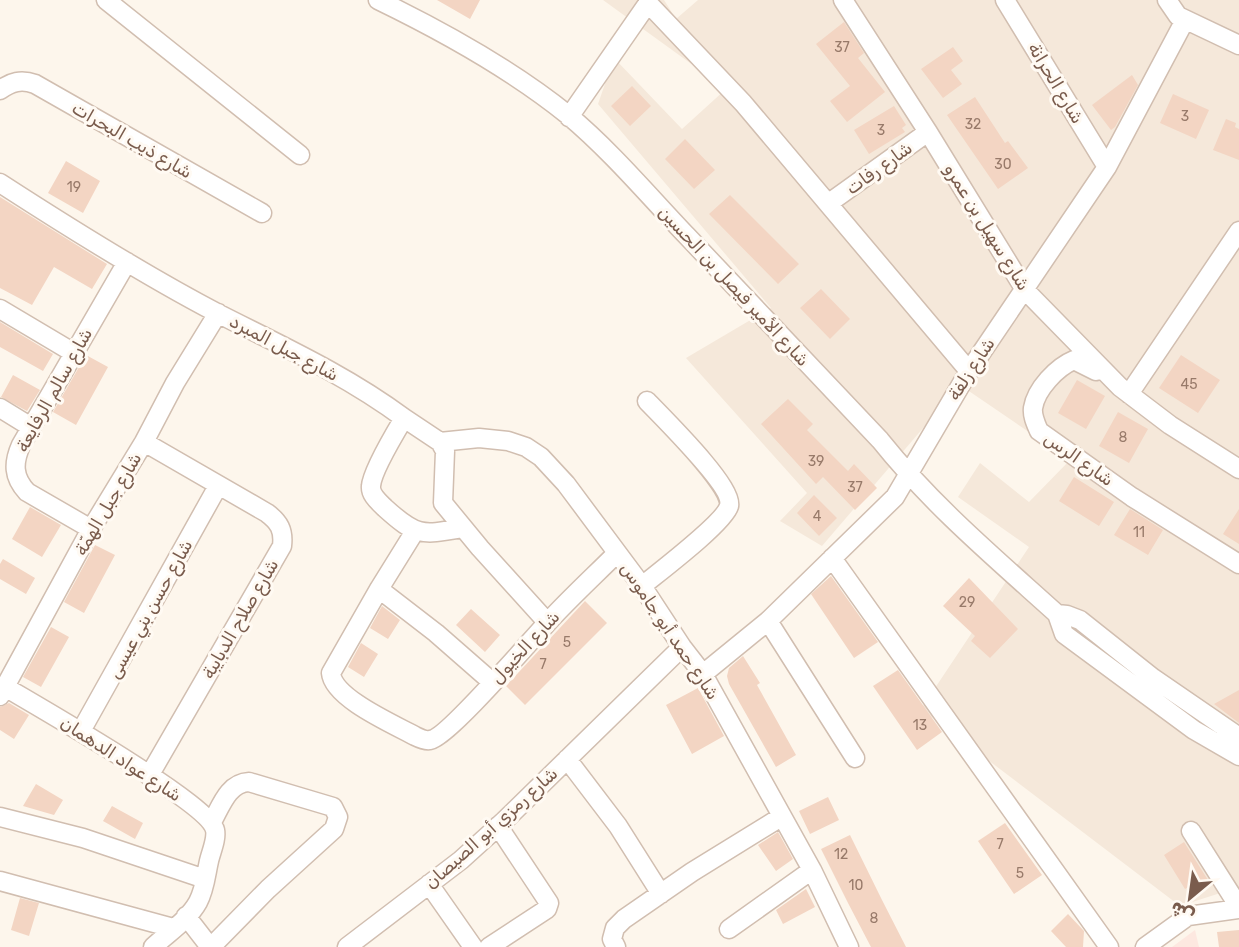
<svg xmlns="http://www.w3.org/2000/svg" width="1239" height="947" viewBox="0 0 1239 947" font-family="Rubik,'Noto Naskh Arabic',sans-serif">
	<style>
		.residential { fill: #f5e8da }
		.commercial { fill: #fde8e0 }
		.building { fill: #f3d5c3 }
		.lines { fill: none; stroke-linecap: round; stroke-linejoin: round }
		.minor-casing { stroke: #d1beb0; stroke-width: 21 }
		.minor { stroke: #fff; stroke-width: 18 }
		.labels { text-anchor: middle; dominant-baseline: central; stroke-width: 6; stroke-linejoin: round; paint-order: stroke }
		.number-label { font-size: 14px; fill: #987a6a }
		.street-label { font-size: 18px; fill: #7a5c4d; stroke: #fffaf3 }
	</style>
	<rect width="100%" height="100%" fill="#fdf6ec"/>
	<path class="residential" d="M603 0H664L676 19 698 0H1239V887L1180 906 921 709 1029 547 958 497 980 463 1029 502 1070 460 960 385 822 546 780 521 807 493 686 358 771 308 598 104 614 58 682 129 726 89Z"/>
	<path class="commercial" d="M1195 930 1199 947H1172Z"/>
	<path class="building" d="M437 0H480L470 19Z
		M844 22 864 53 858 58 885 92 847 122 830 101 850 86 816 44Z
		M953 47 963 61 951 70 962 84 943 98 921 69Z
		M1132 75 1138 85 1115 127 1111 130 1092 105Z
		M632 86 651 106 630 126 611 106Z
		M1173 94 1209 110 1196 139 1160 123Z
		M975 97 1005 143 1008 141 1028 168 998 189 947 115Z
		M894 106 906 125 902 128 905 132 869 154 854 130Z
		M1226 119 1236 123 1235 127 1239 129V160L1213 150Z
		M685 139 715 170 694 189 665 159Z
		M66 161 100 181 83 213 48 193Z
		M730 195 799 264 778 284 709 214Z
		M0 197 107 264 92 289 54 267 32 305 0 288Z
		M821 289 850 319 830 339 800 308Z
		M0 322 53 354 43 371 0 347Z
		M86 355 108 367 76 425 53 412Z
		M1181 355 1220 380 1198 413 1159 388Z
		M13 375 40 390 27 411 1 397Z
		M1077 380 1105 396 1086 429 1058 413Z
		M788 399 813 424 807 430 848 471 854 464 877 488 855 510 823 477 816 484 761 424Z
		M1118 412 1148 429 1129 463 1099 446Z
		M1074 477 1114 502 1099 526 1059 501Z
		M814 495 837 518 819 536 797 513Z
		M30 507 61 525 42 557 12 539Z
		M1130 509 1163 530 1148 555 1114 535Z
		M1239 509V544L1223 534Z
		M95 545 115 555 84 613 64 602Z
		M3 559 35 578 26 594 0 579V564Z
		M831 576 878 642 854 658 811 594Z
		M969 578 1018 629 990 658 971 641 975 636 943 606Z
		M585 601 607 623 525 705 506 686Z
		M382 606 400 620 388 639 370 628Z
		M471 609 500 635 485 652 456 625Z
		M51 627 69 637 41 687 23 677Z
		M361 643 378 654 364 677 348 667Z
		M743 656 760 683 757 685 796 755 776 767 729 684 727 676 729 668Z
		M898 670 942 732 917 750 873 686Z
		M698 688 724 736 692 754 666 705Z
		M1239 690V723L1214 704Z
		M9 703 29 715 14 739 0 730V707Z
		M36 784 63 800 54 815 23 806Z
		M828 797 839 820 810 834 799 811Z
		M112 806 143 823 135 839 103 821Z
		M1005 823 1042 875 1014 894 978 841Z
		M778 832 793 859 776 871 758 845Z
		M850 835 882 900 906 947H871L848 903 821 849Z
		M1184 842 1208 880 1199 885 1197 882 1185 889 1164 855Z
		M806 889 815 907 783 924 776 910Z
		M20 898 39 903 29 936 11 930Z
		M1068 914 1084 931 1083 947H1066L1051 931Z
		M1239 930V947H1219L1217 932Z"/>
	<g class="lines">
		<g class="minor-casing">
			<path id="minor" d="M106 0 300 155
				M378 0C444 32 511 69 568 115 611 151 648 195 687 236 751 304 815 372 880 440 932 505 995 558 1057 614L1064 634 1194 730 1239 756
				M843 0 928 132 1025 290 1120 387 1170 425 1239 469
				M1005 0 1107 167
				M1167 0 1178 16 1239 45
				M648 3 743 103 969 371
				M0 90C11 82 21 79 35 84L262 213
				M569 117 648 3V0
				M0 183C71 229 144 275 219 314 282 346 346 375 404 418 395 433 372 471 371 486 370 495 379 502 385 508 417 537 422 535 463 528
				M829 203 928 132
				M0 309 74 353
				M1096 371 1074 360C1057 367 1036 389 1033 408 1032 416 1036 424 1039 431L1132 497 1239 564
				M1129 394 1239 231
				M0 408 31 427
				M404 418 440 442 445 451 443 503 480 548 547 622
				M144 442 267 513C279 522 284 530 282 546L149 776
				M440 442 479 438 508 441 526 447 541 457 566 484 642 586 682 647 703 674 812 870 849 947
				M91 529 27 492C13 477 13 463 21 445L127 262
				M832 558 1109 947
				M642 586C659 572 724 523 729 506 734 487 662 417 647 401
				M379 589 415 531
				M1057 614 1067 615 1080 620 1153 678 1239 737
				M768 621 855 758
				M703 674 768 621 895 497 969 371 1107 167 1185 20
				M492 682 436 633 379 589 331 673C333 698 393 724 415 736 419 738 425 741 430 740 447 738 531 640 548 622 570 598 594 576 617 553
				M5 687C37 706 209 804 215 830 217 839 211 852 209 861 206 874 205 889 198 902 188 920 168 933 153 947
				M0 696 91 529 144 442 175 383 218 313
				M81 731 218 486
				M567 759 618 826 661 894
				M0 817 83 838 205 879
				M1191 831 1239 907
				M0 881 173 928
				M429 884 473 947
				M186 916 210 947
				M729 929 812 870
				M211 947 268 889 334 829 338 817 333 807 249 782C228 783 221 806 212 822
				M347 947 461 860 504 821 682 647
				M489 947 547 909 549 903 498 826
				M616 947 612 939 615 928 624 919 692 872 781 817
				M1145 947 1188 916 1239 909"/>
		</g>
		<use href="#minor" class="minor"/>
	</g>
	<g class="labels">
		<g class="number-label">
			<text x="842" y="47">37</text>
			<text x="1185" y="116">3</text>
			<text x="973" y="124">32</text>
			<text x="881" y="130">3</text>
			<text x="1003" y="164">30</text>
			<text x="74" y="187">19</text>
			<text x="1189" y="384">45</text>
			<text x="1123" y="437">8</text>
			<text x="816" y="461">39</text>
			<text x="855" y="487">37</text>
			<text x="817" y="516">4</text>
			<text x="1139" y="532">11</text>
			<text x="967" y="602">29</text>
			<text x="567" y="642">5</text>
			<text x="543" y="664">7</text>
			<text x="920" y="725">13</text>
			<text x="1000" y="844">7</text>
			<text x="841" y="854">12</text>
			<text x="1020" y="873">5</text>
			<text x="856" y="885">10</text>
			<text x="874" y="918">8</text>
		</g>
		<g class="street-label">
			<text transform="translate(1056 83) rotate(59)">شارع الحرانة</text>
			<text transform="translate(132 140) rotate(30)">شارع ذيب البحرات</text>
			<text transform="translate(879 168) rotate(-36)">شارع رفات</text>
			<text transform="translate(987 227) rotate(58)">شارع سهيل بن عمرو</text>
			<text transform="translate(734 286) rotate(47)">شارع الأمير فيصل بن الحسين</text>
			<text transform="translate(284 348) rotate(28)">شارع جبل المبرد</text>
			<text transform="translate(971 369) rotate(-57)">شارع زلفة</text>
			<text transform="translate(54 390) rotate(-61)">شارع سالم الرفايعة</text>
			<text transform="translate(1079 459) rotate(35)">شارع الرس</text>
			<text transform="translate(108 504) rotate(-60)">شارع جبل الهمّة</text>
			<text transform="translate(150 609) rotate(-61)">شارع حسن بني عيسى</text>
			<text transform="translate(240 619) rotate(-60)">شارع صلاح الدبايبة</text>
			<text transform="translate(670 631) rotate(56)">شارع حمد أبو جاموس</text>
			<text transform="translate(525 647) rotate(-47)">شارع الخيول</text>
			<text transform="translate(121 759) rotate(33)">شارع عواد الدهمان</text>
			<text transform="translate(491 828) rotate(-42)">شارع رمزي أبو الصيصان</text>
		</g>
	</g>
	<g transform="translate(1190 898) rotate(209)" stroke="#fffaf3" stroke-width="5" paint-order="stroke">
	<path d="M0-5L12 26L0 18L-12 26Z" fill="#7a5c4d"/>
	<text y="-10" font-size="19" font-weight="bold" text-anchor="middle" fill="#7a5c4d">ش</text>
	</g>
</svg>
